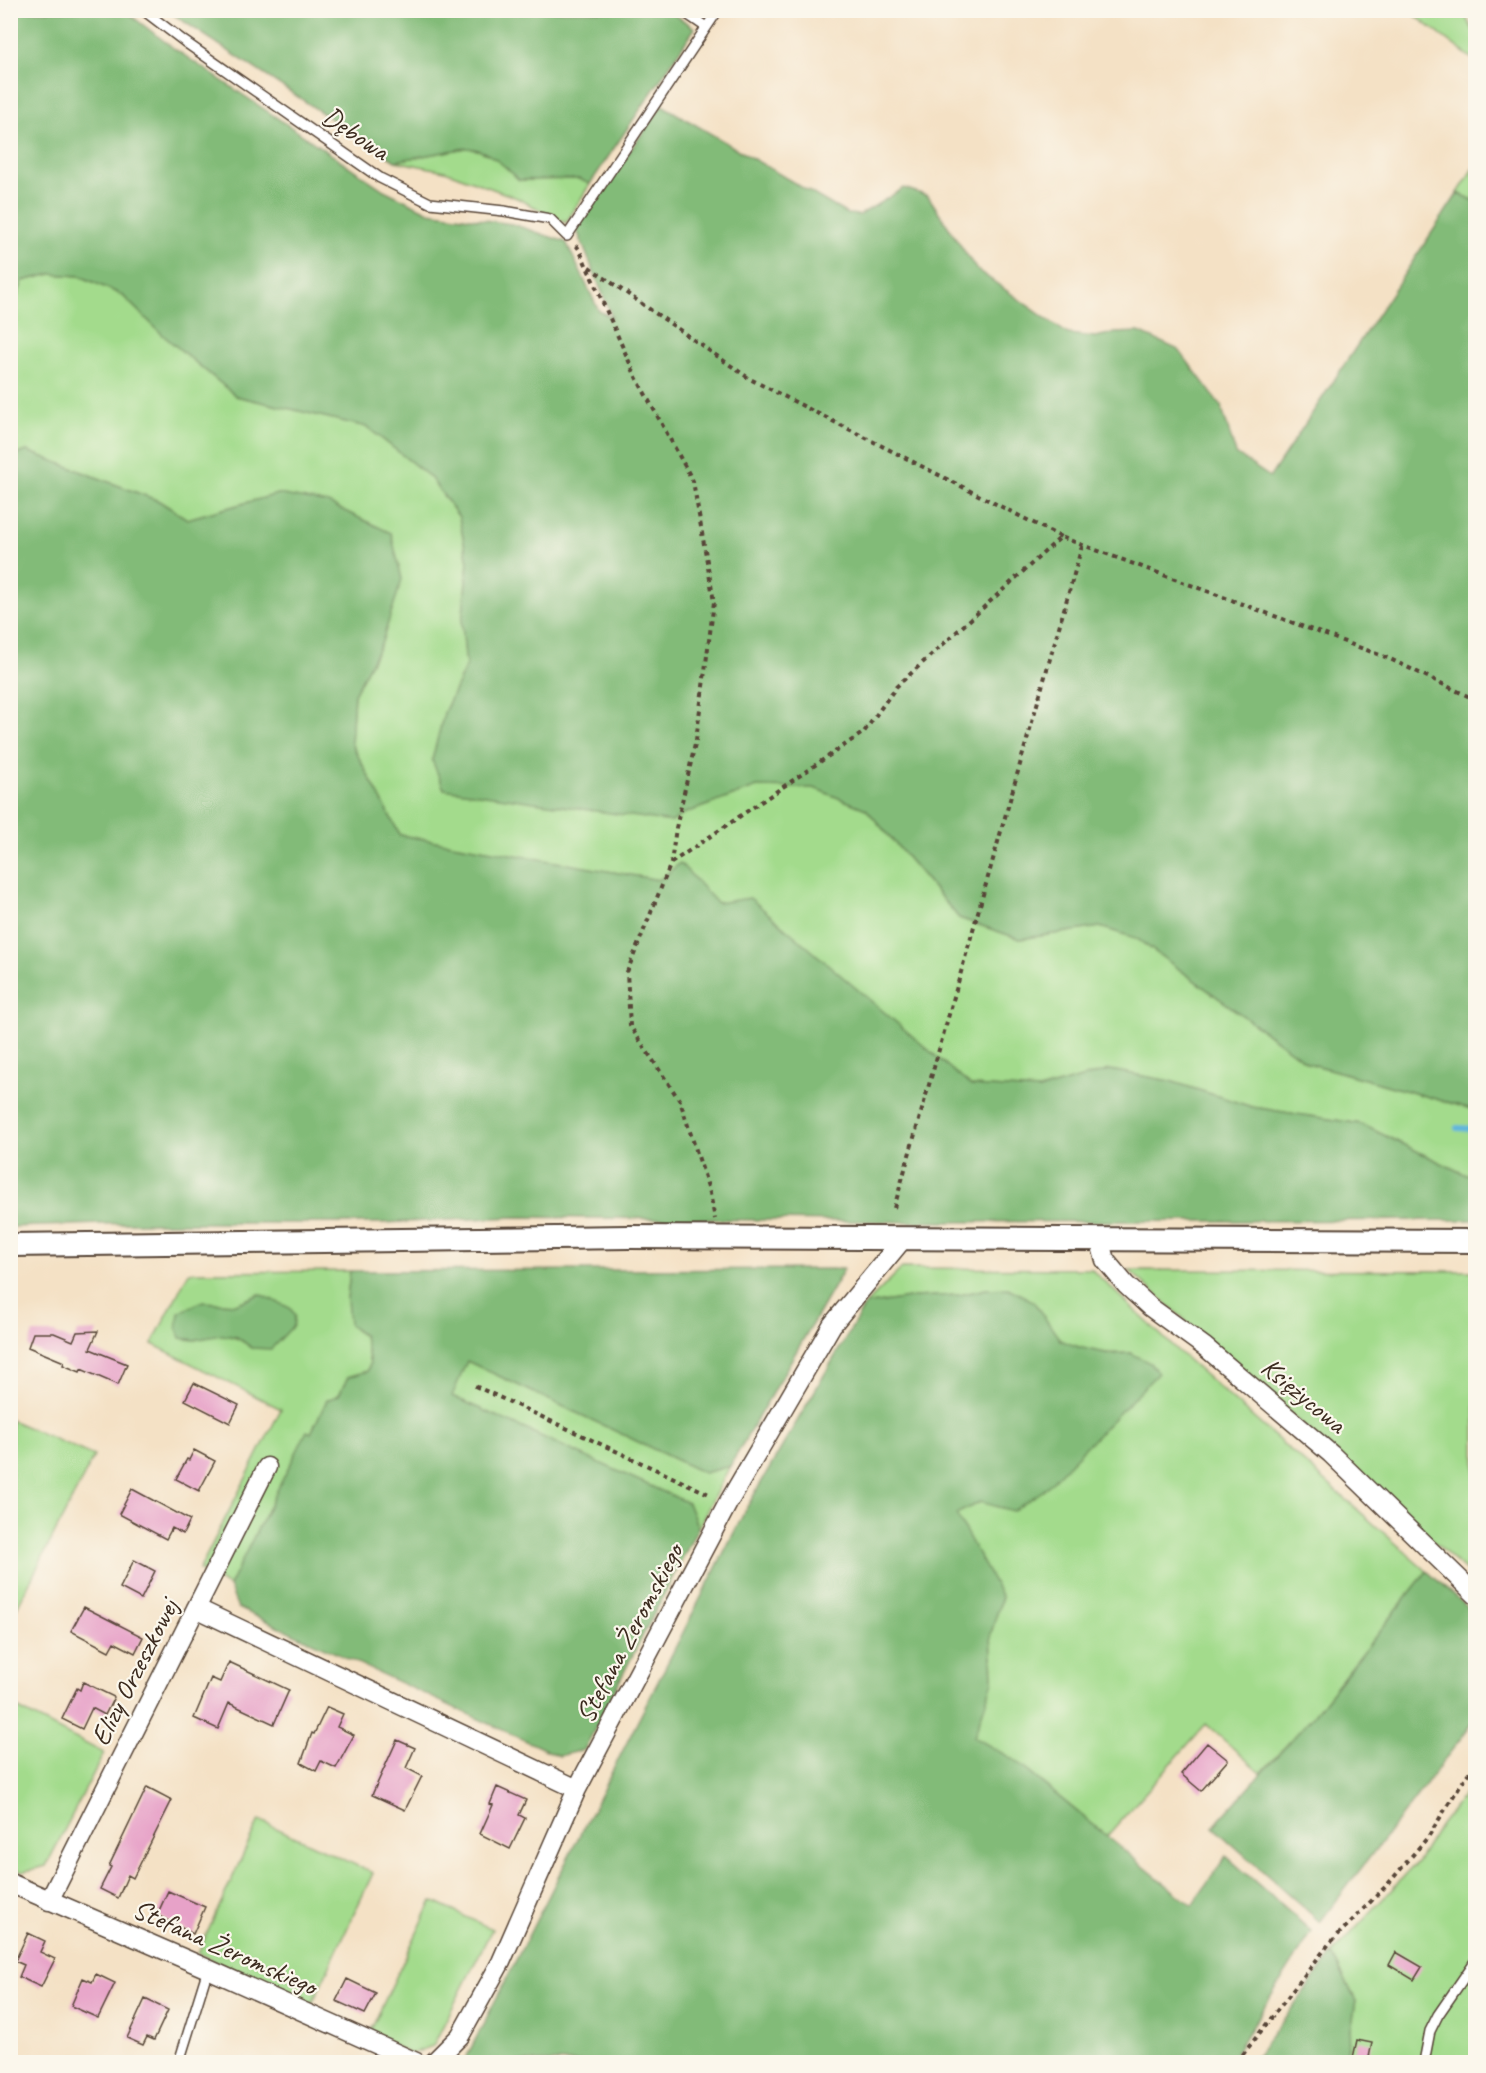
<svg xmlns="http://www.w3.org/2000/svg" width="1486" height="2073" viewBox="0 0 1486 2073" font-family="Caveat,sans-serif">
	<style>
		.green { fill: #a3db8c; stroke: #6f8255; stroke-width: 1.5; fill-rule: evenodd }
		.forest { fill: #82bb78; stroke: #5e724b; stroke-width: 1.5 }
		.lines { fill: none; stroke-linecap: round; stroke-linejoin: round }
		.stream { stroke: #61b5dd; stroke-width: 6 }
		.building { fill: #e7a2c8 }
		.service-casing { stroke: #574537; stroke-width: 12 }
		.minor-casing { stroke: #574537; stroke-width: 21 }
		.tertiary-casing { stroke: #574537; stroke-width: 26 }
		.path { stroke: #574537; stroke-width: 4; stroke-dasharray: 4.5 4.5; stroke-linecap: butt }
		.service { stroke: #fff; stroke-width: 9 }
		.minor { stroke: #fff; stroke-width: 18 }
		.tertiary { stroke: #fff; stroke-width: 22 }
		.labels { text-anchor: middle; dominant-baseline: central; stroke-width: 4.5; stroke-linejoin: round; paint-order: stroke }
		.street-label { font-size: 28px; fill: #3b2a1e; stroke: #fbf7ec }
	</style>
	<rect width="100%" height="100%" fill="#fbf7ec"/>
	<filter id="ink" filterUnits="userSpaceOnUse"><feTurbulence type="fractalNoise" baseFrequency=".0167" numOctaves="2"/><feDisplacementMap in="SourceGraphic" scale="12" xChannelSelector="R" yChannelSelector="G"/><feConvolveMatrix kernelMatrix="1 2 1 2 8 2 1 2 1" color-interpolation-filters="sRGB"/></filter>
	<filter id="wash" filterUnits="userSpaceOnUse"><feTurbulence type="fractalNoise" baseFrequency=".008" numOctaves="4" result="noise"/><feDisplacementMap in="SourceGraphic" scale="24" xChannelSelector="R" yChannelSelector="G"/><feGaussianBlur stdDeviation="1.35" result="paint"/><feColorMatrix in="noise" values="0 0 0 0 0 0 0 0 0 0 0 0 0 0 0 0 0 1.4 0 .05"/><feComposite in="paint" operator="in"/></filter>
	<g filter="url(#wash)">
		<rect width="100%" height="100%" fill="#f4e1c5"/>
		<path class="green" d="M1409 11H1462L1475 33V61Z
			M466 148C487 148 505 166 519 180L579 179 590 184 566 223 517 198 445 171 395 161Z
			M1475 166V201L1458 193Z
			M51 274 80 276 122 295 164 336 236 396 367 427 430 477 459 517 468 562 462 624 466 666 444 713 672 822 683 814 757 787 814 788 866 809 959 918 1020 939 1100 927 1136 938 1308 1063 1475 1110V1175L1464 1174 1361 1124 1252 1107 1170 1081 1110 1070 1039 1090 971 1086 928 1051 717 904 680 863 659 880 400 835 351 743 354 694 382 642 278 494 187 519 159 501 27 451 11 457V308L13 307 23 281Z
			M902 1268 1091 1269 1179 1352 1427 1571 1313 1716 1261 1773 1206 1724 1107 1836 1014 1760 973 1737 993 1681 991 1633 1002 1597 955 1514 980 1502 1013 1511 1131 1353C1111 1354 1078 1352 1061 1340 1052 1333 1040 1311 1033 1301L986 1289 960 1295 915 1297 865 1305Z
			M1129 1270 1475 1271V1579Z
			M350 1271 347 1299 355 1330 364 1336 370 1363 368 1371 348 1377 339 1395 327 1400 311 1433 307 1432 229 1586 199 1570 281 1409 152 1344 189 1272ZM260 1294 252 1348C229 1330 221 1334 194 1340L200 1302 236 1304Z
			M467 1361 704 1473 730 1466 698 1528 688 1503 451 1396Z
			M11 1420 94 1456 11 1619Z
			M11 1705 104 1753 46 1866 22 1872 11 1867Z
			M1475 1781V2062H1345L1356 2001 1332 1954 1418 1861 1440 1825Z
			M259 1820 373 1873 310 2008 198 1953Z
			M432 1901 492 1929 433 2046 411 2054 369 2034Z"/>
		<path class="forest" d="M11 11H125L172 47 384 190 429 212 512 224 566 242 599 311 612 317 576 228 662 105 847 214 860 215 904 188 928 196 976 269 1068 334 1095 337 1115 333 1139 332 1179 350 1221 406 1236 454 1270 477 1458 193 1475 201V1110L1308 1063 1136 938 1100 927 1020 939 959 918 866 809 814 788 757 787 683 814 672 822 444 789 432 760 444 713 466 666 462 624 468 562 459 517 430 477 367 427 236 396 164 336 122 295 80 276 51 274 23 281 13 307 11 308Z
			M669 11 695 28 590 184 579 179 519 180C505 166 487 148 466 148L395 161 168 11Z
			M27 451 159 501 187 519 278 494 328 503 391 533 402 579 382 642 354 694 351 743 400 835 659 880 680 863 717 903 750 898 971 1086 1039 1090 1110 1070 1170 1081 1252 1107 1361 1124 1464 1174 1475 1175V1220L919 1222 515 1217 382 1223H133L11 1227 10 457Z
			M844 1269 730 1466 704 1473 467 1361 452 1396 688 1503 698 1528 584 1750 559 1756 238 1608 229 1586 307 1431 311 1433 327 1400 339 1395 348 1377 368 1371 370 1363 364 1336 349 1325 347 1299 350 1271Z
			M1008 1288 1033 1301 1060 1340 1078 1347 1110 1354 1131 1353 1150 1363 1158 1373 1044 1490 1013 1511 980 1502 956 1514 1002 1597 991 1633 993 1681 974 1737 1014 1760 1192 1906 1226 1856 1312 1932 1229 2062H464L748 1505 865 1305 915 1297 960 1295 986 1289Z
			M260 1294 290 1308 295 1315 293 1326 271 1349 252 1348 237 1337 221 1335 194 1340 180 1338 177 1328 179 1313 200 1302 236 1304Z
			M1427 1571 1475 1614V1720L1320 1922 1213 1827 1313 1716Z
			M1332 1954 1356 2001 1345 2062H1252Z"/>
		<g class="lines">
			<path class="stream" d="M1457 1128 1476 1129"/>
		</g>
		<g id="blocks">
			<path class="building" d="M98 1331 90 1349 127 1364 118 1385 81 1369 80 1372 63 1365 64 1362 28 1347 33 1333H54L73 1341 77 1332Z
				M194 1383 239 1405 230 1423 185 1400Z
				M194 1450 215 1461 199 1491 176 1479 187 1459 189 1460Z
				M132 1489 190 1520 183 1534 172 1528 166 1539 119 1514Z
				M134 1560 155 1571 141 1599 120 1588Z
				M84 1607 143 1637 135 1653 114 1642 109 1651 71 1631Z
				M229 1662 289 1690 274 1724 229 1703 218 1729 194 1718 211 1678 220 1682Z
				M83 1682 114 1697 105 1715 92 1708 82 1729 62 1719 77 1688 80 1690Z
				M327 1707 343 1714 337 1727 354 1735 336 1768 321 1761 316 1771 301 1763 312 1733 314 1734Z
				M397 1740 415 1748 406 1768 422 1776 405 1810 372 1795Z
				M1207 1743 1228 1760 1201 1791 1181 1774Z
				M147 1787 172 1800 133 1878 128 1875 118 1898 100 1889 111 1867 109 1866Z
				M497 1787 526 1800 519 1815 525 1818 510 1849 480 1834 493 1805 490 1804Z
				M168 1891 205 1907 193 1934 157 1915Z
				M28 1933 45 1941 40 1952 55 1959 41 1987 19 1977 24 1965 15 1961Z
				M1396 1952 1422 1967 1414 1980 1389 1965Z
				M96 1974 115 1983 98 2018 71 2006 83 1978 92 1982Z
				M347 1979 376 1993 365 2014 336 2001Z
				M145 1999 168 2010 154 2040 147 2037 143 2045 127 2038Z
				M1357 2040 1372 2043 1368 2062H1352Z"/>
		</g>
	</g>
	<g filter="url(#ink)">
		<use href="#blocks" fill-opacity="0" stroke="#574537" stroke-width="1.5"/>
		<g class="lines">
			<g class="service-casing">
				<path id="service" d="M143 10 185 42 380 178 430 203 504 211 550 219 567 236 718 10
					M681 10 706 27
					M179 2062 208 1969
					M1424 2062 1430 2031 1438 2015 1476 1960"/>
			</g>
			<g class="minor-casing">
				<path id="minor" d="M1099 1239 1105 1260 1126 1285 1150 1307 1205 1347 1331 1454 1476 1595
					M196 1608 577 1789
					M10 1883 208 1969 416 2062
					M49 1901 267 1467
					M434 2062 460 2036 501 1962 577 1789 728 1503 832 1325 903 1239"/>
			</g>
			<g class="tertiary-casing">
				<path id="tertiary" d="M10 1245 629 1237 1476 1241"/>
			</g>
			<path class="path" d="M576 245 579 249 636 377 693 481 714 602 696 740 676 828 671 863 627 972 630 1026 680 1101 710 1193 715 1219
				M589 267 750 379 1061 537
				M671 863 864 732 896 687 1061 537 1388 658 1476 700
				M894 1208 1082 546
				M475 1386 711 1495
				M1237 2062 1329 1944 1388 1884 1428 1837 1461 1784 1476 1765"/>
			<use href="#service" class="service"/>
			<use href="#minor" class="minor"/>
			<use href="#tertiary" class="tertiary"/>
		</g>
	</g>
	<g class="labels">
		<g class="street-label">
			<text transform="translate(356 133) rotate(34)">Dębowa</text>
			<text transform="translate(1304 1395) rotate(40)">Księżycowa</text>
			<text transform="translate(629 1633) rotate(-62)">Stefana Żeromskiego</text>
			<text transform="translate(134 1672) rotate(-63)">Elizy Orzeszkowej</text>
			<text transform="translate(225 1947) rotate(24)">Stefana Żeromskiego</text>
		</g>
	</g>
	<rect width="1486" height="2073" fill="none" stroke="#fbf7ec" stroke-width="36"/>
</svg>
